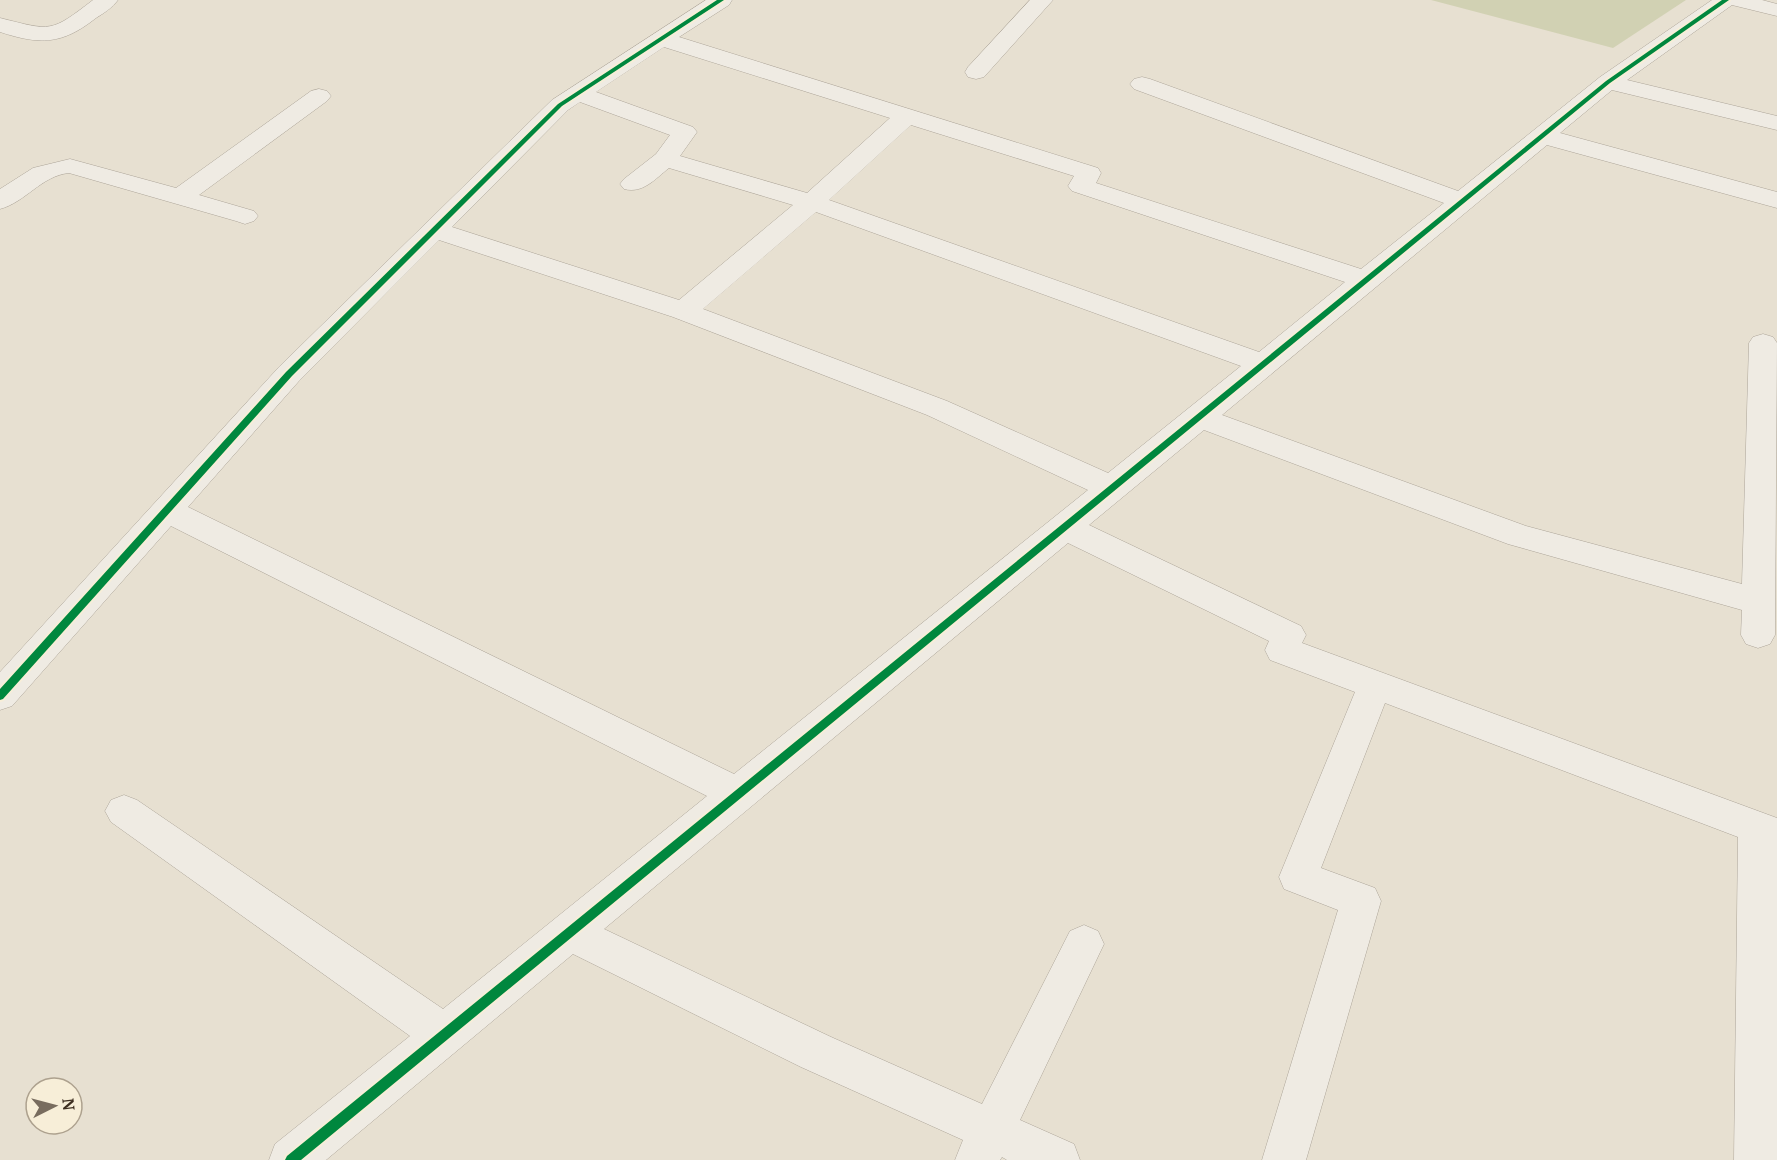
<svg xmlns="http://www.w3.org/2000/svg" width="1777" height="1160" viewBox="0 0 1777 1160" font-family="'PT Serif',serif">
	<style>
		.cemetery { fill: #d1d1b3 }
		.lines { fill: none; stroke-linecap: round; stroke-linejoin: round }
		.minor-casing { stroke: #ada599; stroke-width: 1 }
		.minor { fill: #efebe3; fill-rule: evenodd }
		.cycleway-casing { stroke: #f7eed8; stroke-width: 4 }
		.cycleway { fill: #00873e; fill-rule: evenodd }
	</style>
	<rect width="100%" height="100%" fill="#e7e0d1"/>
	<path class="cemetery" d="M1431 0H1686L1613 48Z"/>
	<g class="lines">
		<g class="minor-casing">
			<path id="minor" d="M93 0H118C112 8 104 13 96 18 62 45 40 45 0 32V18C52 31 50 33 93 0Z
				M706 0H732L729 5 679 37 1098 168 1101 173 1096 183 1361 269 1444 203 1134 89 1130 84 1134 79 1142 77 1150 79 1458 191 1600 77 1712 0H1762L1777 4V16L1732 5 1627 80 1777 116V130L1612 90 1560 133 1777 192V208L1547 145 1222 415 1526 526 1742 584 1749 343 1753 337 1763 334 1773 337 1777 343 1775 635 1770 644 1758 648 1746 644 1741 635 1742 610 1508 544 1204 430 1089 525 1301 626 1306 635 1302 643 1777 818V1160H1734L1738 837 1385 703 1321 868 1375 888 1381 901 1306 1160H1262L1338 910 1284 889 1279 877 1355 692 1270 660 1265 650 1269 641 1068 543 604 929 831 1037 982 1104 1070 931 1084 925 1098 931 1104 944 1020 1120 1074 1144 1080 1160H1007L1002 1157 1000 1160H955L963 1140 801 1067 573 954 326 1160H269L275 1144 410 1036 111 822 105 811 111 800 124 795 137 800 443 1009 707 796 171 526 12 706 0 710V672L279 367 552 100ZM664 47 890 118 807 193 680 156 697 132 693 127 596 92ZM580 102 670 135 656 154 624 179 620 184 624 189C643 194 655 179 669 168L793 205 679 300 452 227 568 110ZM911 125 1074 176 1068 186 1072 191 1345 282 1259 352 829 200ZM816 212 1241 366 1108 473 947 401 703 309ZM439 240 673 317 927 415 1088 490 734 774 188 507 299 381Z
				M1030 0H1053L984 77 976 79 968 77 965 72 968 67Z
				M319 89 327 91 331 96 327 101 199 195 254 211 258 216 254 221 245 224 236 221 69 173C41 176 26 202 0 209V189L33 168 70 159 176 188 311 91Z"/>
		</g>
		<use href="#minor" class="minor"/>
		<g class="cycleway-casing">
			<path id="cycleway" d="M717 0H724L562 106 292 376 3 699 0 700V689L286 372 558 104Z
				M1722 0H1729L1610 83 301 1160H285L287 1156 1606 81Z"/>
		</g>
		<use href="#cycleway" class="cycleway"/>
	</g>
	<g transform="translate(54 1106) rotate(84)"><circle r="28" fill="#f7eed8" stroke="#ada18e" stroke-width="1.5"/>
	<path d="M0-4.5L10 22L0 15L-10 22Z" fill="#786c5e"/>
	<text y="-9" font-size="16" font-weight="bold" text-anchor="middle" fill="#3d2e20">N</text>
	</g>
</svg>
